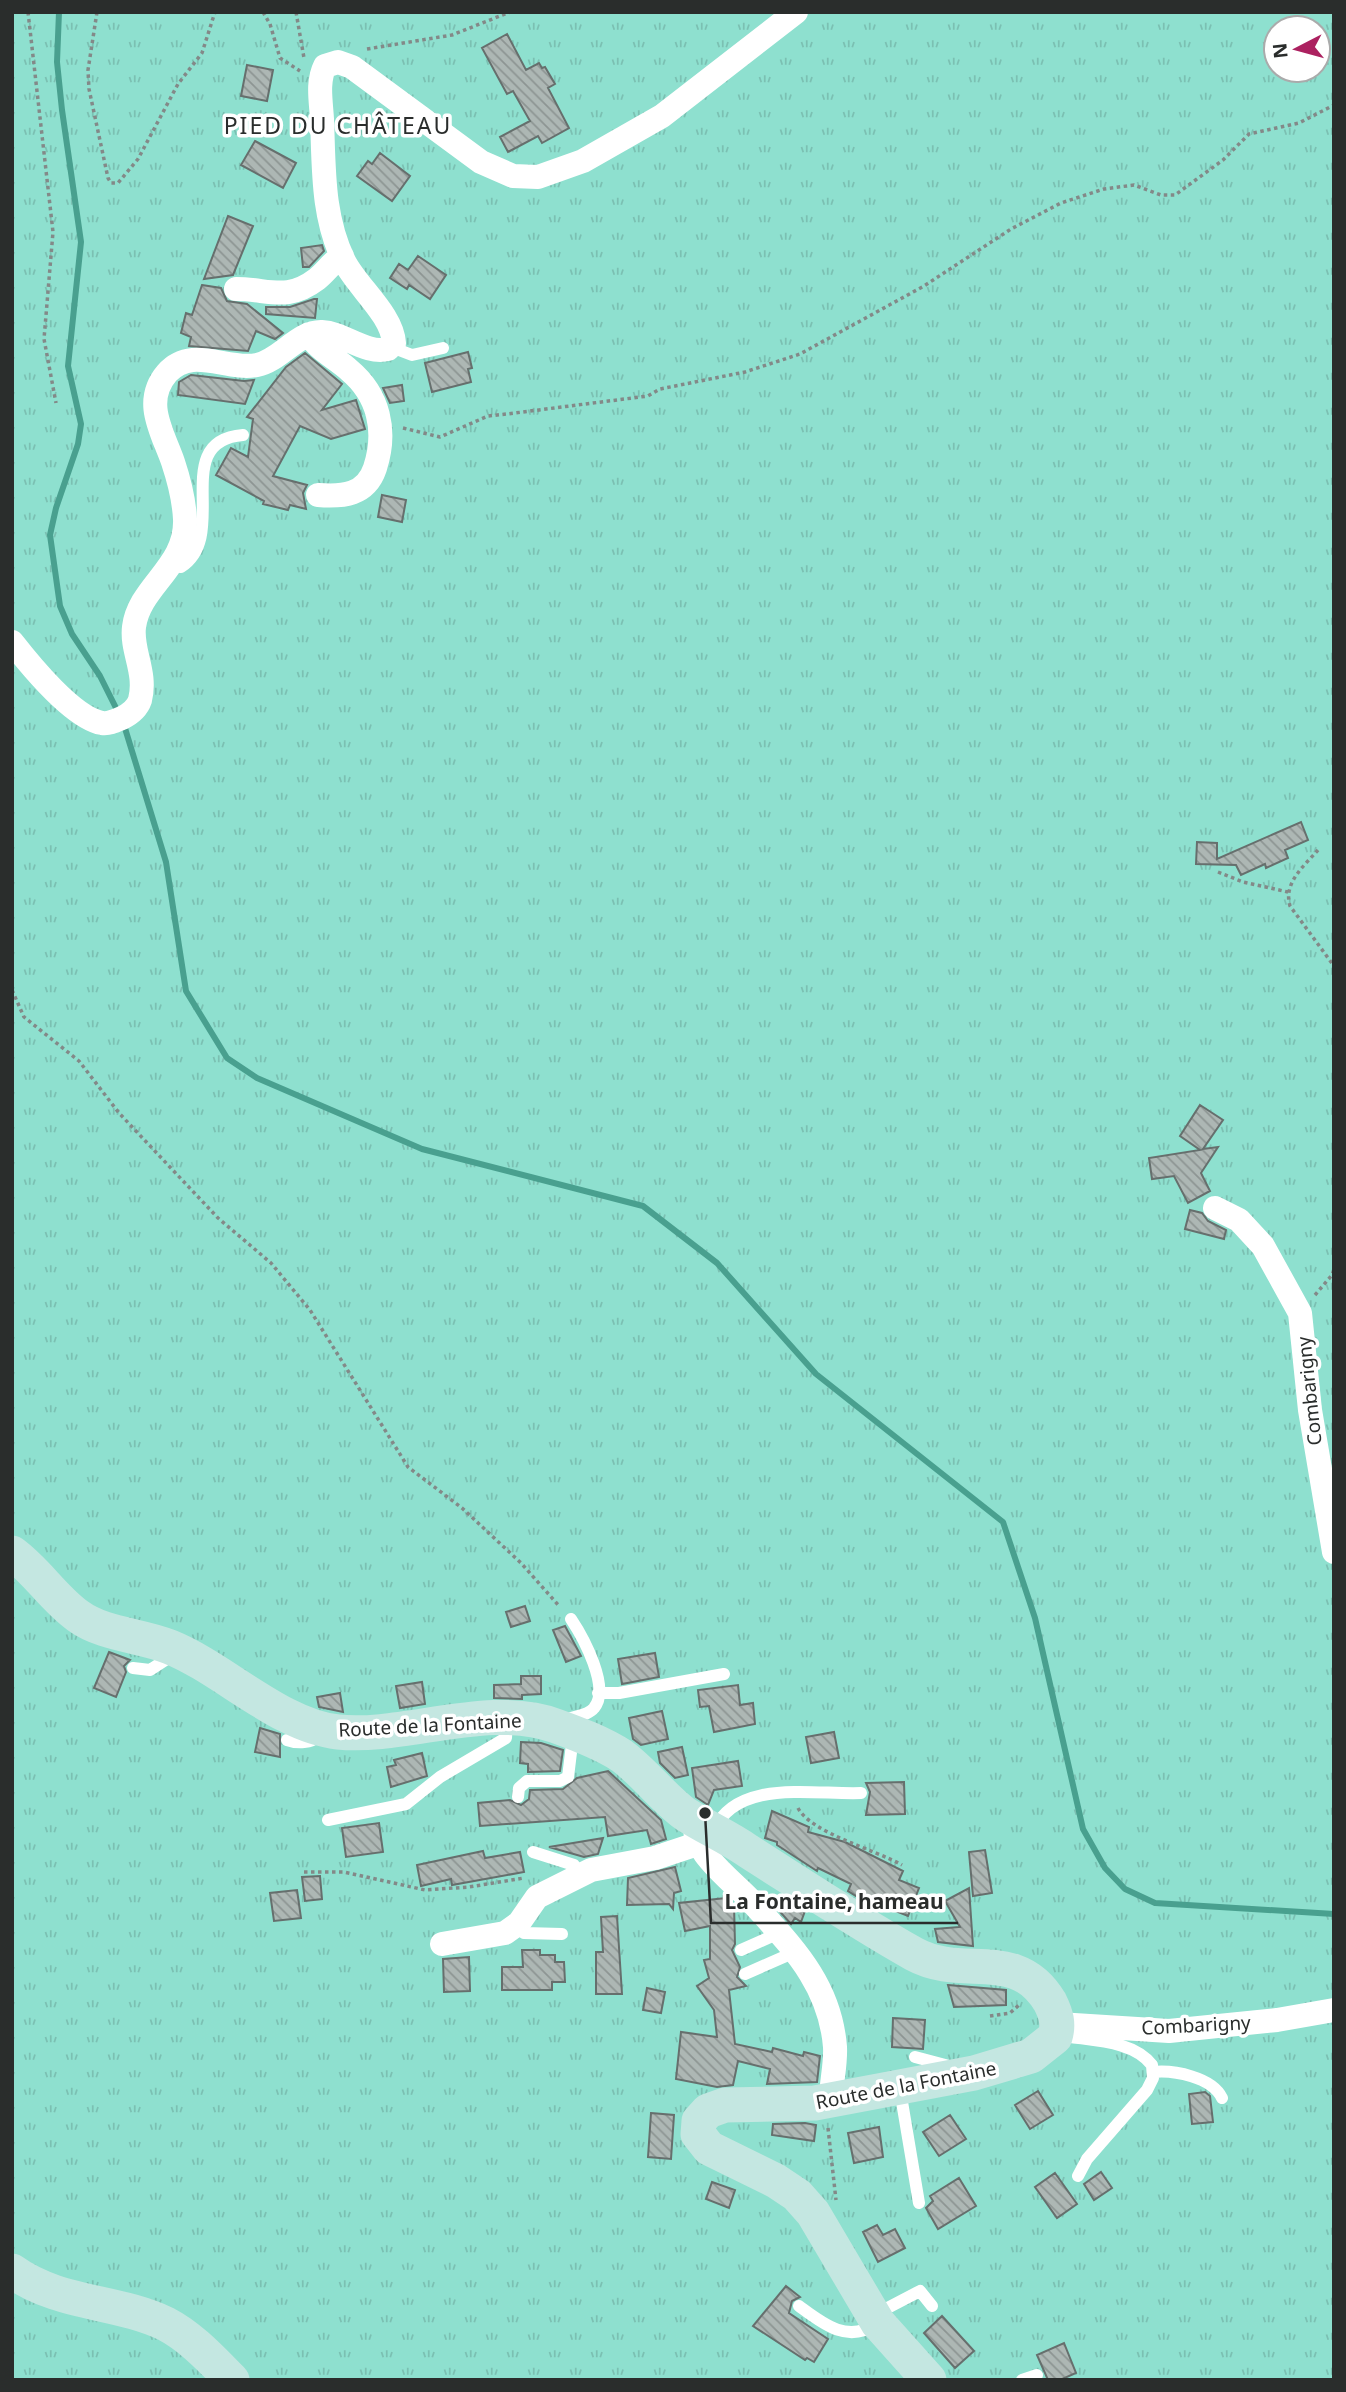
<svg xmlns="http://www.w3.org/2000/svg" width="1346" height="2392" viewBox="0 0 1346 2392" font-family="'Noto Sans',sans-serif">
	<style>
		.park { fill: url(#park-tufts); fill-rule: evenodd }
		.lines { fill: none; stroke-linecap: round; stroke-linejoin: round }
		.stream { stroke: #49a08f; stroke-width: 6 }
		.building { fill: url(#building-back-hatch); stroke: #666f6d; stroke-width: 2 }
		.path { stroke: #838988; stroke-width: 3.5; stroke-dasharray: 3.5 3.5; stroke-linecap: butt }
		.lane { stroke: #fff; stroke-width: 12 }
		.street { stroke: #fff; stroke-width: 24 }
		.secondary { stroke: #c4e7e1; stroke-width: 35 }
		.labels { text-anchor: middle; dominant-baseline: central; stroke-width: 7; stroke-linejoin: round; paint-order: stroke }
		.street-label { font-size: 19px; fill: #2a2d2c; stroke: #fff }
		.quarter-label { font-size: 23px; letter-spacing: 2px; fill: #2a2d2c; stroke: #fff }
		.leader { fill: none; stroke: #2a2d2c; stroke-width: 2.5 }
		.callout-dot { fill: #2a2d2c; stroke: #fff; stroke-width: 2.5 }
		.callout-label { font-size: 21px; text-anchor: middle; font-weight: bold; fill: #2a2d2c; stroke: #fff; stroke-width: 7; stroke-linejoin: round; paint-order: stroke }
	</style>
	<defs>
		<pattern id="park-tufts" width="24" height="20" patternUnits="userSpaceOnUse" patternTransform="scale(1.75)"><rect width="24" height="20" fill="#8ee0cf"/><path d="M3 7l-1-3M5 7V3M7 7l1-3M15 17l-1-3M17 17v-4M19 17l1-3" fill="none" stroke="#7bc0b2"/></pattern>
		<pattern id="building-back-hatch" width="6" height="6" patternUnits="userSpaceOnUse" patternTransform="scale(1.75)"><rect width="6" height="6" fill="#adb7b4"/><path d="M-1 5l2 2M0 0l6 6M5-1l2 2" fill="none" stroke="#8d9593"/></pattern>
	</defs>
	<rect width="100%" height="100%" fill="#dae4e2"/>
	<path class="park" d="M12 12H1334V2380H12ZM1276 28H1318V70H1276Z"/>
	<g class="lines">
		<path class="stream" d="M59 12 57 62 62 110 81 242 68 366 81 424 78 444 56 508 50 535 60 606 72 634 100 676 118 712
			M124 725 166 862 186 991 227 1058 257 1078 422 1149 643 1206 717 1263 816 1374 1003 1522 1035 1618 1083 1829 1105 1868 1125 1889 1155 1903 1334 1914"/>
	</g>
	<path class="building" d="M507 34 526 70 539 63 542 68 545 67 555 84 548 88 569 128 542 143 538 136 508 152 500 137 530 121 513 91 507 94 482 48Z
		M247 65 273 70 267 101 241 96Z
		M255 141 296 163 283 188 241 165Z
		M380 153 410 176 392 201 357 176 368 161 372 164Z
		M228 216 253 226 233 275 204 279Z
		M322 245 324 251 309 267H303L301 248Z
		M418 256 446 275 430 299 409 285 407 289 390 278 399 264 408 270Z
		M202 285 221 288 227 301 247 304 283 333 275 339 256 331 248 351 189 346 191 337 181 333 186 313 192 315Z
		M314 299H317L315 318 266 314V307H290Z
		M468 352 472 368 468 369 471 382 432 392 425 363Z
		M305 353 342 384 322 410 356 400 365 429 331 439 300 426 273 476 307 485 303 493 306 509 290 505 288 510 263 504 264 501 216 475 231 448 248 457 253 419 247 417 286 367Z
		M191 375 244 381 254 380 245 404 178 395 179 382Z
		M402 385 404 401 390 403 383 388Z
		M382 495 406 500 402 522 378 517Z
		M1301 822 1308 840 1285 850 1288 858 1266 868 1265 864 1241 875 1236 865 1196 864 1197 842 1217 843V859Z
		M1200 1105 1223 1120 1203 1149 1218 1147 1201 1173 1210 1191 1188 1203 1174 1176 1152 1179 1149 1158 1200 1150 1180 1136Z
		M1190 1210 1202 1213 1208 1221 1226 1230 1224 1239 1185 1229Z
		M525 1606 530 1621 511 1627 506 1612Z
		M565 1626 581 1656 566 1662 553 1630Z
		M109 1652 130 1660 124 1666 126 1672 116 1697 94 1688Z
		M655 1653 659 1677 622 1684 618 1659Z
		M521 1676H541V1694L522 1695V1699L494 1698V1685L521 1684Z
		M422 1682 425 1704 400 1708 396 1686Z
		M738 1685 740 1705 753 1703 755 1724 714 1732 709 1706 700 1707 698 1690Z
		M340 1693 343 1712 319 1707 317 1697Z
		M662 1711 668 1739 641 1745 633 1739 629 1718Z
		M260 1728 280 1734V1757L255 1752Z
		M834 1732 839 1758 811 1763 806 1737Z
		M521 1742 541 1743 563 1750 560 1771 528 1772V1764L520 1763Z
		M682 1747 688 1775 675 1778 660 1763 658 1752Z
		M422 1753 427 1776 391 1787 387 1767 396 1765 394 1760Z
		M738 1761 742 1786 714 1790 708 1805 696 1797 692 1768Z
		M608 1771 661 1820 666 1839 651 1844 647 1830 608 1836 605 1817 480 1826 478 1803 510 1800 521 1805 529 1799 530 1790 563 1789 577 1778Z
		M904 1782 905 1814 866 1815 870 1792 866 1783Z
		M772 1811 809 1827 808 1832 845 1842 903 1871 899 1880 919 1888 908 1916 868 1900 867 1903 848 1891 851 1884 818 1868 817 1871 777 1845V1842L765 1838Z
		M379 1823 383 1852 346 1857 342 1828Z
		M603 1838 598 1854 584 1857 549 1847Z
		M985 1850 992 1893 973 1896 969 1852Z
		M483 1851 485 1858 520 1852 524 1872 452 1885 451 1879 421 1886 417 1865Z
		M675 1867 681 1891 674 1893 673 1909 669 1904 627 1905 628 1878Z
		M320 1876 322 1899 305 1901 302 1877Z
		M969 1888 973 1946 938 1942 935 1929 960 1927 945 1901Z
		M297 1890 301 1918 274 1921 270 1893Z
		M779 1895 805 1911 801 1922 795 1918 791 1924 773 1904Z
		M726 1898 734 1905 735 1944 732 1950 740 1967 737 1977 746 1986 729 1990 735 2044 772 2052 773 2048 803 2056 804 2052 820 2056 817 2082 767 2084 770 2069 738 2061 733 2085 717 2087 676 2079 681 2032 717 2037 714 2010 697 1986 709 1978 704 1960 710 1959V1926L685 1931 679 1903Z
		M617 1916 622 1994H596V1952H603L601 1917Z
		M522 1950H540V1955H555V1962H564L565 1982H552V1990H502V1967H523Z
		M469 1957 470 1991 444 1992 443 1959Z
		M948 1985 1006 1990V2005L954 2007Z
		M647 1988 665 1992 661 2013 643 2010Z
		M893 2018 925 2020 923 2049 892 2047Z
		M1038 2091 1053 2115 1030 2129 1015 2105Z
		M1205 2092 1210 2096 1213 2122 1192 2124 1189 2094Z
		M651 2113 674 2115 671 2159 648 2157Z
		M950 2115 966 2139 939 2156 923 2132Z
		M805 2123 816 2125 814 2141 772 2135 773 2124Z
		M879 2127 883 2157 854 2163 848 2133Z
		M1101 2172 1112 2188 1094 2200 1084 2184Z
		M1055 2173 1077 2204 1057 2218 1035 2187Z
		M959 2178 976 2206 938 2229 926 2208 933 2201 930 2196Z
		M712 2182 735 2190 729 2208 706 2199Z
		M877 2225 883 2235 895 2229 905 2248 878 2262 863 2232Z
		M786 2286 800 2297 792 2301 789 2313 828 2339 814 2362 807 2358 805 2360 753 2326Z
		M942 2316 974 2351 955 2368 924 2333Z
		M1064 2343 1076 2373 1060 2380H1048L1037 2355Z"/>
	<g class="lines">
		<path class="path" d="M28 12 53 232 44 339 56 403
			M97 12 88 70 89 89 108 178 111 183H118L138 159 178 84 202 53 215 12
			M263 12 270 24 280 58 300 71
			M296 12 304 58
			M367 49 452 35 510 12
			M403 428 440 437 488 416 507 414 648 396 660 389 745 372 800 354 924 286 1011 229 1061 203 1104 189 1134 185 1161 195H1175L1223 160 1249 134 1299 123 1334 105
			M1318 850C1304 866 1283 883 1290 906L1334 966
			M1218 872 1243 882 1288 892
			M12 990 24 1017 79 1061 119 1113 218 1218 271 1263 310 1310 408 1467 462 1508 521 1563 560 1607
			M1315 1295 1332 1275 1334 1269
			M798 1808C811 1833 876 1850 902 1865
			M304 1872H344L425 1890 469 1887 524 1878
			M990 2016 1010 2013 1019 2005
			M828 2128 836 2200"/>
		<path class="lane" d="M391 347 412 355 443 348
			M171 566 181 567C231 535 168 441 243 435
			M133 1668 150 1670 173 1655
			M598 1693H619L724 1674
			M564 1721C572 1716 588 1716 594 1708 611 1688 583 1637 571 1619
			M287 1740C298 1744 311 1743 319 1736
			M518 1797 519 1788 527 1781H560L568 1777 573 1736
			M328 1820 406 1804 440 1777 506 1738 507 1720
			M714 1830C737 1778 814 1795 861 1793
			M533 1852 574 1865 577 1869
			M515 1926 524 1933 562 1934
			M741 1950 779 1933
			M745 1974 795 1952
			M1058 2035C1089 2041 1132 2039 1152 2065L1153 2078 1147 2090 1087 2159 1078 2176
			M915 2057 949 2066
			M1153 2072C1174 2070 1212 2077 1222 2098
			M900 2090 919 2203
			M799 2306C822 2323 847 2344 876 2324
			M874 2315 920 2291 932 2306
			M1022 2380 1037 2375"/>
		<path class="street" d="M236 289C269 289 287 302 317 279 326 272 332 262 342 256
			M309 334C318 350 336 358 349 370 379 395 387 431 375 468 366 495 343 497 318 495
			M12 642C30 665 73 718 102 723 109 724 115 721 122 718 130 714 137 709 140 700 147 672 131 651 134 627 139 586 187 567 185 519 184 500 179 480 173 462 163 433 142 402 167 373 192 345 226 371 257 365 281 360 298 331 322 332 344 333 366 355 388 349L394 343C392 314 357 287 344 261 322 216 324 168 322 119 321 101 317 82 325 66L338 62 352 67 481 162 513 176 538 177 583 161 662 116 796 12
			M1215 1208 1239 1220 1263 1246 1300 1313 1310 1410 1334 1552
			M697 1821C685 1847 734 1882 751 1901 791 1946 830 1983 835 2047 836 2065 831 2082 831 2100
			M442 1944 505 1933 519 1923 537 1897 591 1870 655 1858 697 1844
			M1058 2024 1169 2031 1277 2020 1334 2010"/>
		<path class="secondary" d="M12 1553C37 1571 53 1598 78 1616 104 1635 141 1635 170 1647 224 1669 280 1726 338 1732 404 1739 490 1701 556 1726 578 1734 602 1743 622 1756 645 1773 662 1797 685 1814 705 1827 728 1837 748 1851 803 1886 857 1922 914 1954 963 1981 1016 1945 1050 2002 1056 2014 1059 2024 1055 2037L1031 2056 974 2073 815 2103 725 2105 708 2111 699 2121 698 2134 709 2148 776 2181 797 2195 813 2213 878 2323 929 2380
			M12 2271C59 2305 116 2300 166 2324 191 2337 212 2360 232 2380"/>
	</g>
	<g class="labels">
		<g class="street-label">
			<text transform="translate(1309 1391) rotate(-96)">Combarigny</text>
			<text transform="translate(430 1725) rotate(-3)">Route de la Fontaine</text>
			<text transform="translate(1196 2025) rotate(-3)">Combarigny</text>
			<text transform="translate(906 2085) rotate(-11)">Route de la Fontaine</text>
		</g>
		<g class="quarter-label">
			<text x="338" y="125">PIED DU CHÂTEAU</text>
		</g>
	</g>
	<path class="leader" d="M705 1813L711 1923H958"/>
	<circle class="callout-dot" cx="705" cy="1813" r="7"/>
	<g class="callout-label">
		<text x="834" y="1909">La Fontaine, hameau</text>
	</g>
	<rect width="1346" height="2392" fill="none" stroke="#2a2d2c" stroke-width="28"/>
	<g transform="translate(1297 49) rotate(264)"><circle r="33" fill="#ffffff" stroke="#aaabab" stroke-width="2"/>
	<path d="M0-5L12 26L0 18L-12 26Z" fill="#ac2160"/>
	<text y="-10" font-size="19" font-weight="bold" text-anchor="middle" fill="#2a2d2c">N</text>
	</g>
</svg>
